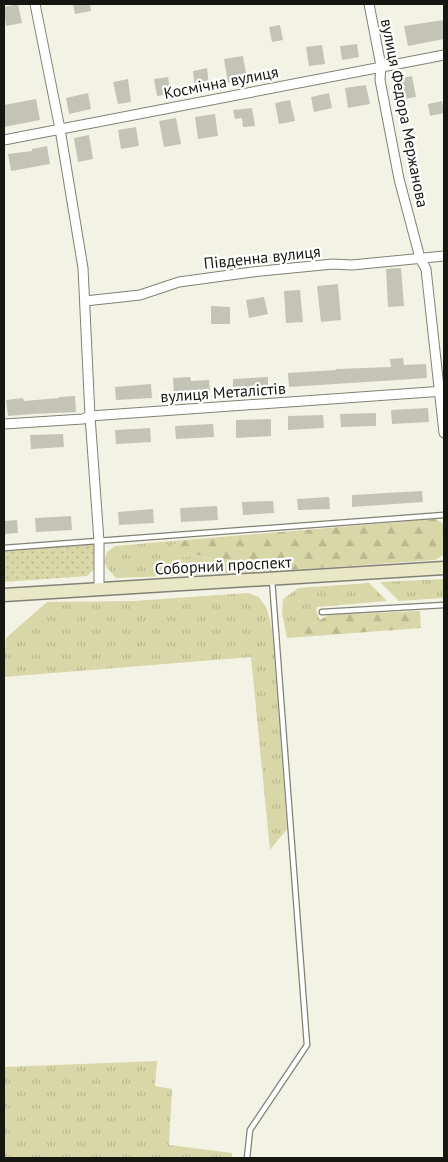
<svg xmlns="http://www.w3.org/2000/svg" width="448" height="1162" viewBox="0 0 448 1162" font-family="'PT Sans',sans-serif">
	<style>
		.grass { fill: url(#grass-tufts) }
		.forest { fill: url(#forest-firs) }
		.park { fill: url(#park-dots) }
		.building { fill: #c4c4b6 }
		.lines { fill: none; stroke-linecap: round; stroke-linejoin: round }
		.lane-casing { stroke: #818175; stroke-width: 7 }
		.street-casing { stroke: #818175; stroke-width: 11 }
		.secondary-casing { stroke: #818175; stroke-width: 15 }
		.lane { stroke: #fff; stroke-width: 4.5 }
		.street { stroke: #fff; stroke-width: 9 }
		.secondary { stroke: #e9e8c6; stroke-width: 12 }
		.labels { text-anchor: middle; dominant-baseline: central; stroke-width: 4.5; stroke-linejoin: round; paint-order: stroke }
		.street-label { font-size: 16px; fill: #171712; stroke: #fff }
	</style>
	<defs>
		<pattern id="grass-tufts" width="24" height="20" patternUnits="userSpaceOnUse" patternTransform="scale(1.25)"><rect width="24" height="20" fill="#d8d7a7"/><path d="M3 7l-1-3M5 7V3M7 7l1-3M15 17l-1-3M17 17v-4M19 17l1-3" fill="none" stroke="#b9b88f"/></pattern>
		<pattern id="forest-firs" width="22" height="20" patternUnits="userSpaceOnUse" patternTransform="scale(1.25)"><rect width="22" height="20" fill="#d8d7a7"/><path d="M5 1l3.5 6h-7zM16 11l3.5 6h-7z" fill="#b9b88f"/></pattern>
		<pattern id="park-dots" width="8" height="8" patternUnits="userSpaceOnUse" patternTransform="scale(1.25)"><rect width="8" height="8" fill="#d8d7a7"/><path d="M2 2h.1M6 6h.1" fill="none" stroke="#b9b88f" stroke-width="1.8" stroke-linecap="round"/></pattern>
	</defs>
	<rect width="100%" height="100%" fill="#f3f3e5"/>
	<path class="grass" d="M185 540 171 546 182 557 199 555 217 561 237 570 259 572 116 578 108 569 104 562 107 552 115 546Z
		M444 579V598L399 601 380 582Z
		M369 583 387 601 317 607 316 611 320 620 299 630 301 637 287 638 282 612 283 599 298 588Z
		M248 593 259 597 267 609 272 629 287 829 270 850 251 657 4 677V653L5 652 6 638 47 602 133 601Z
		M157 1061 155 1086 172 1089 169 1145 232 1153V1158H4V1067Z"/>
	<path class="forest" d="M435 519 444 524V554L436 560 259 572 237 570 217 561 199 555 182 557 173 554 171 546 185 540Z
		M420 611 421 628 301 637 299 630 320 620 328 615Z"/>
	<path class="park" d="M95 544V568L87 576 4 582V551Z"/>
	<path class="building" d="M18 4 22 23 6 26 4 7Z
		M73 4H90L91 11 75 14Z
		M444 20V39L408 46 404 26Z
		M280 25 283 40 272 42 269 27Z
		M357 44 359 57 342 60 340 46Z
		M322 45 325 64 309 66 306 47Z
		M243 56 247 79 228 83 224 59Z
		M207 68 209 86 195 89 193 71Z
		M412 76 416 97 397 100 393 80Z
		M168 77 171 94 157 96 154 79Z
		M128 79 131 102 118 104 113 82Z
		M366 85 370 104 348 108 345 88Z
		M88 93 91 109 69 114 66 98Z
		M329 93 332 108 314 112 311 97Z
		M36 99 40 120 4 127V105Z
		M290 100 295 121 279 124 275 103Z
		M442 101 444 113 430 116 428 104Z
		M252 108 255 126 243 127 242 118 235 119 233 110Z
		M215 114 218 136 198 139 195 117Z
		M176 118 181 144 164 147 159 121Z
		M136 127 139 146 121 149 118 130Z
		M89 135 93 159 78 162 74 138Z
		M47 146 50 164 11 171 8 154 32 151V149Z
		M401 268 404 306 388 307 386 269Z
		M338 284 341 320 321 322 317 286Z
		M300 290 303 322 286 323 284 291Z
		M264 297 268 314 249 318 246 300Z
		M211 306 230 307V324H211Z
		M403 358 404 365 426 364 427 378 289 387 288 373 336 370V369L391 367 390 359Z
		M190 377 191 381 209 380 210 393 174 396 173 378Z
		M268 377V390L233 392V379Z
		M151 384 152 398 116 400 115 387Z
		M75 396 76 412 32 414 8 416 6 400 23 398 24 401 59 398V397Z
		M428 408 429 422 392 424 391 410Z
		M376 413V426L341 427 340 414Z
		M323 415 324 428 288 430V416Z
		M271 419V436L236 438V420Z
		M213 424 214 437 176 439 175 426Z
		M150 428 151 442 116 444 115 430Z
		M63 434 64 447 31 449 30 435Z
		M422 491 423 502 352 507V495Z
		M329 497 330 509 298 510 297 499Z
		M273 501 274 513 243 515 242 502Z
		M217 506 218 520 181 522 180 508Z
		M153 509 154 523 119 525 118 512Z
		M71 516 72 530 36 532 35 518Z
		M17 520 18 533 4 534V521Z"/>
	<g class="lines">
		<g class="lane-casing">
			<path id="lane" d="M4 548 444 515
				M322 612 444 605
				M247 1158 250 1130 307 1045 272 580"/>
		</g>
		<g class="street-casing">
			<path id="street" d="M35 4 60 129 83 268 90 416 99 541V589
				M369 4 381 66 380 80 399 179 420 258 426 269 444 433
				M4 140 444 55
				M85 301 140 295 179 282 252 272 333 264 352 265 444 256
				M4 424 83 419 90 416 444 391"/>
		</g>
		<g class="secondary-casing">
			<path id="secondary" d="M4 595 444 568"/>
		</g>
		<use href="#lane" class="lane"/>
		<use href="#street" class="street"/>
		<use href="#secondary" class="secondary"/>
	</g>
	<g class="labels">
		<g class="street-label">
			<text transform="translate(221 82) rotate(-11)">Космічна вулиця</text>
			<text transform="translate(405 113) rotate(79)">вулиця Федора Мержанова</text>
			<text transform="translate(262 257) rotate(-6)">Південна вулиця</text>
			<text transform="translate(223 392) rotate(-4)">вулиця Металістів</text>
			<text transform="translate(223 565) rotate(-3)">Соборний проспект</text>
		</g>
	</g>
	<rect width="448" height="1162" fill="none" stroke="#171712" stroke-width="10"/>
</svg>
